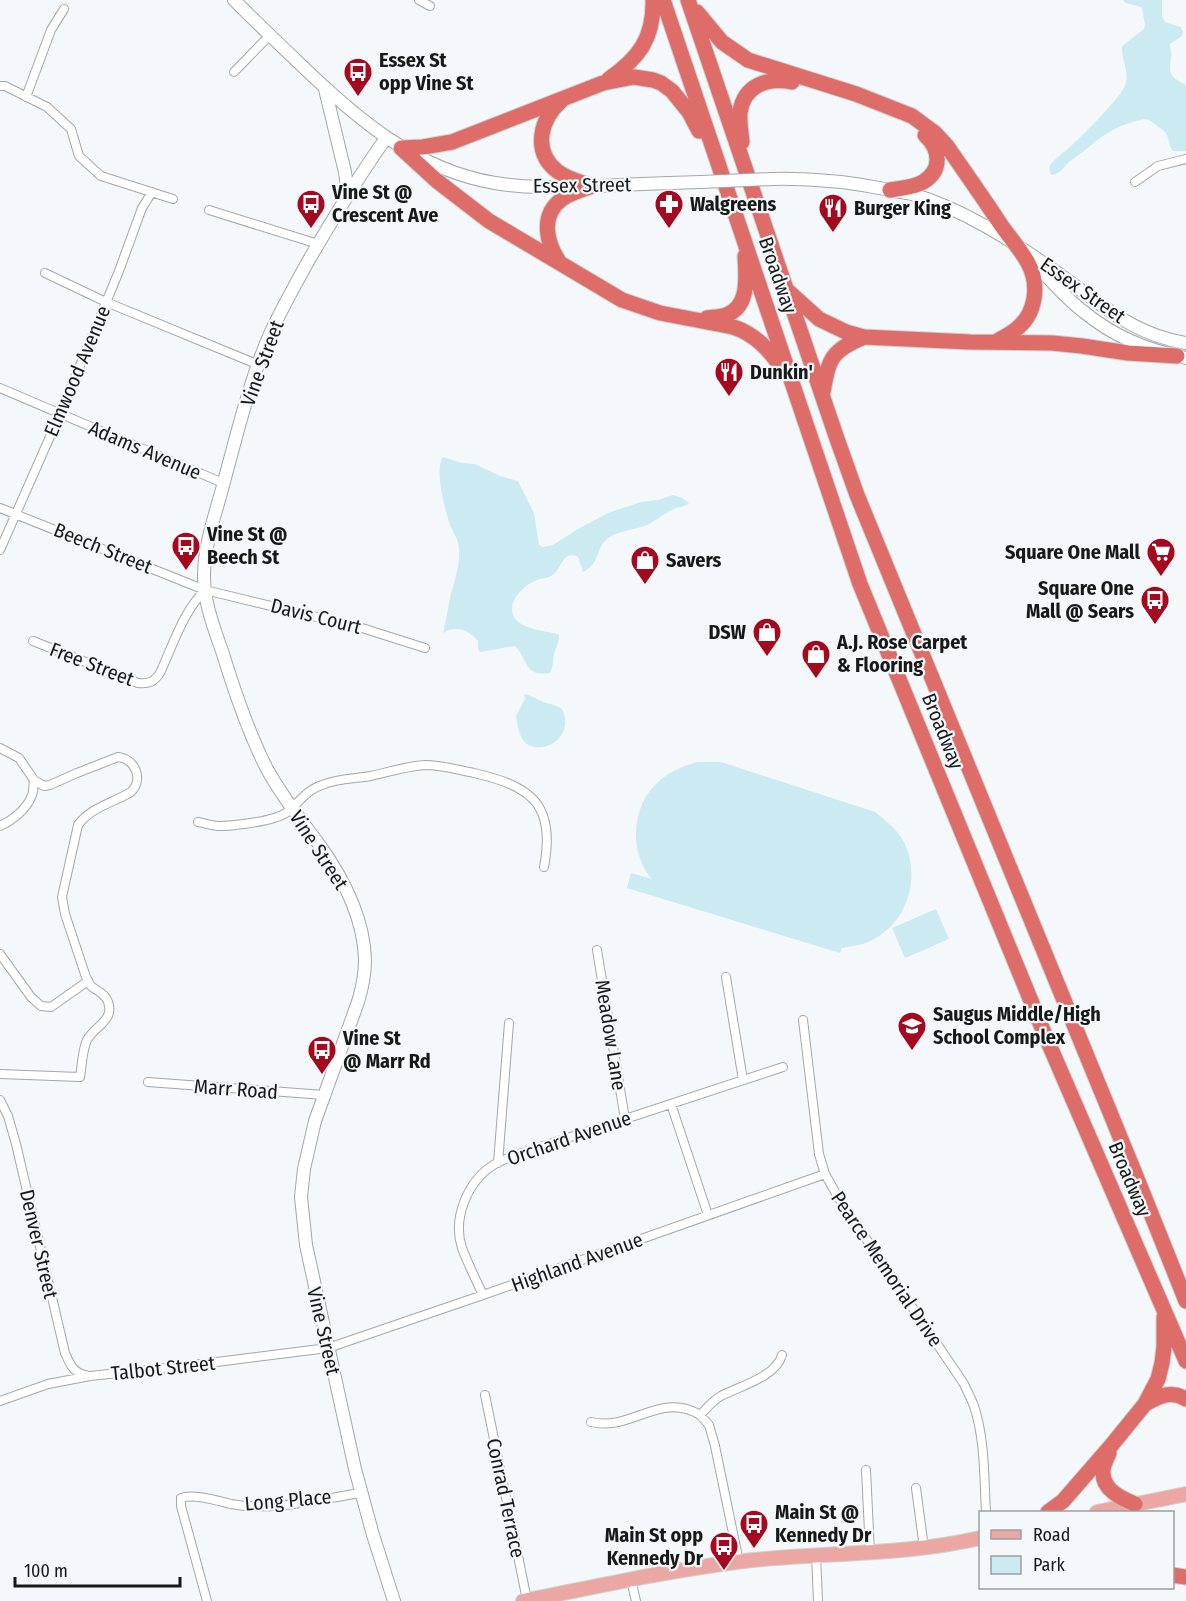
<svg xmlns="http://www.w3.org/2000/svg" width="1186" height="1601" viewBox="0 0 1186 1601" font-family="'Fira Sans Condensed',sans-serif">
	<style>
		.green { fill: #cbeaf2 }
		.lines { fill: none; stroke-linecap: round; stroke-linejoin: round }
		.street-casing { stroke: #a3a7a8; stroke-width: 10 }
		.secondary-casing { stroke: #a3a7a8; stroke-width: 14 }
		.primary-casing { stroke: #d1d1d1; stroke-width: 16 }
		.highway-casing { stroke: #d1d1d1; stroke-width: 17 }
		.street { stroke: #fff; stroke-width: 8 }
		.secondary { stroke: #fff; stroke-width: 12 }
		.primary { stroke: #eba7a4; stroke-width: 14 }
		.highway { stroke: #de6c68; stroke-width: 15 }
		.secondary-bridge-casing { stroke: #a3a7a8; stroke-width: 14; stroke-linecap: butt }
		.secondary-bridge { stroke: #fff; stroke-width: 12 }
		.labels { text-anchor: middle; dominant-baseline: central; stroke-width: 4.5; stroke-linejoin: round; paint-order: stroke }
		.poi-label { font-size: 20px; font-weight: bold; fill: #171919; stroke: #f4f8fa; text-anchor: start }
		.street-label { font-size: 20px; fill: #171919; stroke: #f4f8fa }
	</style>
	<rect width="100%" height="100%" fill="#f4f8fa"/>
	<path class="green" d="M1123 0H1162V16L1165 22 1181 27 1183 32 1182 36 1170 44C1170 49 1172 54 1171 59 1168 76 1172 77 1186 85V151H1173C1168 145 1170 137 1164 131 1161 129 1152 122 1149 120 1145 118 1140 120 1136 121 1115 126 1099 138 1084 151 1079 155 1074 158 1069 162 1063 168 1060 174 1051 175L1049 167C1055 158 1062 154 1070 147 1081 137 1123 96 1126 83 1129 70 1121 59 1122 46L1144 29 1145 25 1142 8C1136 4 1127 6 1123 0Z
		M443 457 462 463 475 464 500 476 518 481 534 513 539 545 543 547 553 545 578 529 608 513 641 502 658 500 673 495 682 498 689 503C684 508 678 506 672 510 663 514 656 521 647 525 635 530 618 530 607 539 595 549 601 563 583 572L578 557C564 550 562 566 555 573 550 578 543 578 537 580 524 585 508 600 513 615 519 630 546 630 559 635 559 642 557 645 555 651 552 659 554 666 550 673 523 677 529 660 515 646L480 652 478 649V641C469 630 456 624 443 633 446 621 448 609 450 597 455 580 462 559 458 542 456 536 452 530 450 525 445 509 434 470 443 457Z
		M524 694C531 695 537 699 543 702 550 704 556 705 562 709 577 741 535 758 523 740 519 734 517 724 516 716L525 699Z
		M697 762H721L875 812C886 821 897 829 904 842 921 877 908 921 874 939 864 945 853 946 842 948L840 953 627 888 631 873 652 879C629 854 631 808 656 784 668 772 681 767 697 762Z
		M936 909 949 939 905 958 892 928Z"/>
	<g class="lines">
		<g class="street-casing">
			<path id="street" d="M419 0 430 6
				M234 72 270 35
				M0 86H5L47 107 71 129 79 156 101 176 173 199
				M26 97 51 30 64 9
				M1135 182 1158 166 1186 159
				M209 210 318 244
				M45 273 106 302 259 365
				M0 388 223 483
				M0 508 205 590 362 628 425 648
				M0 550 60 414 119 271 142 208 152 192
				M33 641 138 683C149 684 154 682 160 673 173 645 183 612 205 590
				M0 748 19 758 34 780 44 786 50 785 77 773 118 757C135 759 144 779 131 792 113 803 91 807 78 825L62 897 65 914 86 977C87 978 90 985 91 986 97 991 105 993 108 1002 115 1020 95 1026 87 1040 82 1051 82 1066 80 1077L0 1074
				M198 822C205 823 213 826 220 826 233 826 262 822 274 818 291 813 292 807 303 797 308 792 316 787 322 785 338 778 355 779 371 776 389 772 407 766 425 765 442 765 458 770 474 773 531 786 556 804 544 867
				M0 826C13 820 27 809 32 795 34 791 33 785 34 780
				M597 950 625 1119
				M0 954 31 997 41 1006 51 1007 88 981
				M726 977 743 1080
				M803 1020 819 1154 825 1174 838 1197 964 1384C967 1391 971 1398 974 1406 985 1439 984 1477 986 1512
				M148 1082 324 1095
				M0 1100 8 1116 16 1144 65 1353C70 1364 73 1373 86 1375
				M671 1104 708 1215
				M498 1163 509 1023
				M483 1295C476 1280 468 1264 462 1248 452 1218 468 1180 495 1164 504 1159 515 1156 525 1152L783 1067
				M485 1395 527 1600
				M0 1401 48 1384 90 1376 185 1366 328 1348 483 1295 825 1174
				M591 1422C631 1432 660 1391 700 1415
				M866 1470 870 1552
				M916 1488 924 1548
				M816 1555 818 1601
				M739 1562 715 1446 709 1425 700 1415C707 1408 712 1401 721 1396 740 1386 776 1377 782 1355
				M631 1580 636 1601
				M207 1601 181 1506V1498C193 1493 218 1501 231 1504 274 1512 319 1499 361 1493"/>
		</g>
		<g class="secondary-casing">
			<path id="secondary" d="M234 0C256 22 278 43 300 64 356 118 416 170 495 183 530 189 565 187 600 186 634 184 667 183 701 182
				M325 89 345 172 348 195
				M386 138C358 177 334 217 310 258 296 283 282 308 270 334 250 380 238 430 225 478 217 510 204 543 204 576 204 603 214 628 223 654 235 693 248 732 267 769 281 795 300 819 318 843 342 876 364 918 365 960 365 975 362 989 358 1002L315 1121 304 1169 301 1197 306 1245 355 1469 373 1535 394 1601
				M772 179C812 178 850 182 890 190 897 192 905 192 912 194 963 209 1009 239 1052 269 1097 300 1129 334 1186 343
				M1034 263C1050 279 1065 298 1084 312 1113 336 1150 351 1186 358"/>
		</g>
		<g class="primary-casing">
			<path id="primary" d="M1097 1512 1186 1494
				M523 1601C596 1587 670 1570 744 1561 822 1552 903 1556 980 1538"/>
		</g>
		<g class="highway-casing">
			<path id="highway" d="M663 0 860 584 1045 1035 1186 1361
				M688 0 836 436 857 495 1134 1171 1186 1301
				M697 12 722 42 748 60 856 94 912 116 935 133 947 146C964 171 982 196 999 222 1008 236 1020 248 1028 263 1040 285 1036 315 1015 330 1009 335 1002 338 995 342
				M609 79C639 58 654 38 653 0
				M562 100C540 119 532 151 557 171 567 179 580 182 592 186
				M742 142C741 132 739 121 740 112 744 85 768 77 792 82
				M401 148 437 181 489 221 622 300 660 313 733 327C756 334 771 352 784 371
				M401 148 423 147 452 142 603 83 634 77 653 80 661 83 672 91 689 112 699 131
				M890 190C901 188 913 188 923 182 943 170 940 149 925 135
				M560 263C547 244 539 216 562 199 570 193 582 190 592 186
				M788 291 819 319 846 332 864 337 970 342 1052 343 1082 346 1128 353 1177 356
				M707 318C713 317 720 317 726 315 750 307 746 276 745 256
				M823 392C829 358 831 351 864 337
				M1145 1404C1159 1396 1171 1390 1186 1399
				M1109 1453C1107 1458 1103 1465 1103 1471 1102 1490 1121 1498 1135 1504
				M1048 1512 1063 1501 1110 1447 1145 1404 1158 1379 1162 1363 1164 1347V1317
				M1172 1575 1186 1577"/>
		</g>
		<use href="#street" class="street"/>
		<use href="#secondary" class="secondary"/>
		<use href="#primary" class="primary"/>
		<use href="#highway" class="highway"/>
		<g class="secondary-bridge-casing">
			<path id="secondary-bridge" d="M701 182 772 179"/>
		</g>
		<use href="#secondary-bridge" class="secondary-bridge"/>
	</g>
	<defs>
		<g id="bus-pin" transform="scale(1.5)"><path d="M0 17L-7.5 6A9.5 9.5 0 1 1 7.5 6Z" fill="#a4091f" stroke="#f4f8fa"/><path d="M-5-6H5V4H4V6H2V4H-2V6H-4V4H-5ZM-3.5-4V0h7V-4ZM-3.5 1.2v1.5H-2V1.2ZM2 1.2v1.5H3.5V1.2Z" fill="#fff"/></g>
		<g id="pharmacy-pin" transform="scale(1.5)"><path d="M0 17L-7.5 6A9.5 9.5 0 1 1 7.5 6Z" fill="#a4091f" stroke="#f4f8fa"/><path d="M-2-6h4v4h4v4h-4v4h-4v-4h-4v-4h4Z" fill="#fff"/></g>
		<g id="restaurant-pin" transform="scale(1.5)"><path d="M0 17L-7.5 6A9.5 9.5 0 1 1 7.5 6Z" fill="#a4091f" stroke="#f4f8fa"/><path d="M-5-6h1v4h1v-4h1v4h1v-4h1v5L-1.5 .5V6h-2V.5L-5-1ZM5-6V6H3V1.5H1.5Q1.5-4 5-6Z" fill="#fff"/></g>
		<g id="supermarket-pin" transform="scale(1.5)"><path d="M0 17L-7.5 6A9.5 9.5 0 1 1 7.5 6Z" fill="#a4091f" stroke="#f4f8fa"/><path d="M-6-5.5h2.5l.6 2H6L4.5 2H-2.5L-4.4-4H-6ZM-1.5 3.2a1.3 1.3 0 1 0 .1 0ZM3 3.2a1.3 1.3 0 1 0 .1 0Z" fill="#fff"/></g>
		<g id="shop-pin" transform="scale(1.5)"><path d="M0 17L-7.5 6A9.5 9.5 0 1 1 7.5 6Z" fill="#a4091f" stroke="#f4f8fa"/><path d="M-5-2.5h2.3a2.7 3.5 0 0 1 5.4 0H5L5.5 6h-11ZM-1.5-2.5h3a1.5 2.3 0 0 0-3 0Z" fill="#fff"/></g>
		<g id="school-pin" transform="scale(1.5)"><path d="M0 17L-7.5 6A9.5 9.5 0 1 1 7.5 6Z" fill="#a4091f" stroke="#f4f8fa"/><path d="M0-5L7-2L0 1L-7-2ZM-4 1L0 2.5L4 1V4Q0 6-4 4Z" fill="#fff"/></g>
	</defs>
	<g fill-rule="evenodd">
		<use href="#bus-pin" x="358" y="72"/>
		<use href="#bus-pin" x="311" y="204"/>
		<use href="#pharmacy-pin" x="669" y="204"/>
		<use href="#restaurant-pin" x="833" y="208"/>
		<use href="#restaurant-pin" x="729" y="372"/>
		<use href="#bus-pin" x="186" y="546"/>
		<use href="#supermarket-pin" x="1161" y="552"/>
		<use href="#shop-pin" x="645" y="560"/>
		<use href="#bus-pin" x="1155" y="600"/>
		<use href="#shop-pin" x="767" y="632"/>
		<use href="#shop-pin" x="816" y="654"/>
		<use href="#school-pin" x="912" y="1026"/>
		<use href="#bus-pin" x="322" y="1050"/>
		<use href="#bus-pin" x="754" y="1524"/>
		<use href="#bus-pin" x="724" y="1546"/>
	</g>
	<g class="labels">
		<g class="poi-label">
			<text x="379" y="60">Essex St<tspan x="379" dy="23">opp Vine St</tspan></text>
			<text x="332" y="192">Vine St @<tspan x="332" dy="23">Crescent Ave</tspan></text>
			<text x="690" y="204">Walgreens</text>
			<text x="854" y="208">Burger King</text>
			<text x="750" y="372">Dunkin'</text>
			<text x="207" y="534">Vine St @<tspan x="207" dy="23">Beech St</tspan></text>
			<text x="1140" y="552" text-anchor="end">Square One Mall</text>
			<text x="666" y="560">Savers</text>
			<text x="1134" y="588" text-anchor="end">Square One<tspan x="1134" dy="23">Mall @ Sears</tspan></text>
			<text x="746" y="632" text-anchor="end">DSW</text>
			<text x="837" y="642">A.J. Rose Carpet<tspan x="837" dy="23">&amp; Flooring</tspan></text>
			<text x="933" y="1014">Saugus Middle/High<tspan x="933" dy="23">School Complex</tspan></text>
			<text x="343" y="1038">Vine St<tspan x="343" dy="23">@ Marr Rd</tspan></text>
			<text x="775" y="1512">Main St @<tspan x="775" dy="23">Kennedy Dr</tspan></text>
			<text x="703" y="1535" text-anchor="end">Main St opp<tspan x="703" dy="23">Kennedy Dr</tspan></text>
		</g>
		<g class="street-label">
			<text transform="translate(582 185) rotate(-1)">Essex Street</text>
			<text transform="translate(778 275) rotate(71)">Broadway</text>
			<text transform="translate(1083 290) rotate(35)">Essex Street</text>
			<text transform="translate(262 363) rotate(-70)">Vine Street</text>
			<text transform="translate(77 371) rotate(-67)">Elmwood Avenue</text>
			<text transform="translate(145 450) rotate(23)">Adams Avenue</text>
			<text transform="translate(103 548) rotate(22)">Beech Street</text>
			<text transform="translate(316 616) rotate(14)">Davis Court</text>
			<text transform="translate(92 664) rotate(21)">Free Street</text>
			<text transform="translate(943 731) rotate(68)">Broadway</text>
			<text transform="translate(319 850) rotate(57)">Vine Street</text>
			<text transform="translate(611 1035) rotate(81)">Meadow Lane</text>
			<text transform="translate(236 1089) rotate(4)">Marr Road</text>
			<text transform="translate(569 1138) rotate(-19)">Orchard Avenue</text>
			<text transform="translate(1130 1179) rotate(67)">Broadway</text>
			<text transform="translate(39 1244) rotate(77)">Denver Street</text>
			<text transform="translate(577 1262) rotate(-20)">Highland Avenue</text>
			<text transform="translate(887 1269) rotate(56)">Pearce Memorial Drive</text>
			<text transform="translate(324 1331) rotate(77)">Vine Street</text>
			<text transform="translate(163 1368) rotate(-6)">Talbot Street</text>
			<text transform="translate(506 1498) rotate(78)">Conrad Terrace</text>
			<text transform="translate(288 1500) rotate(-5)">Long Place</text>
		</g>
	</g>
	<rect x="979" y="1511" width="195" height="78" fill="#f4f8fa" stroke="#9c9fa0" stroke-width="1.5"/>
	<rect x="991" y="1530" width="30" height="9" fill="#eba7a4" stroke="#9c9fa0" stroke-width="1.5"/>
	<text x="1033" y="1541" font-size="18" fill="#171919">Road</text>
	<rect x="991" y="1556" width="30" height="18" fill="#cbeaf2" stroke="#9c9fa0" stroke-width="1.5"/>
	<text x="1033" y="1571" font-size="18" fill="#171919">Park</text>
	<path d="M15 1577v9h165v-9" fill="none" stroke="#171919" stroke-width="3"/>
	<text x="24" y="1577" font-size="18" fill="#171919" stroke="#f4f8fa" stroke-width="4.5" paint-order="stroke">100 m</text>
</svg>
